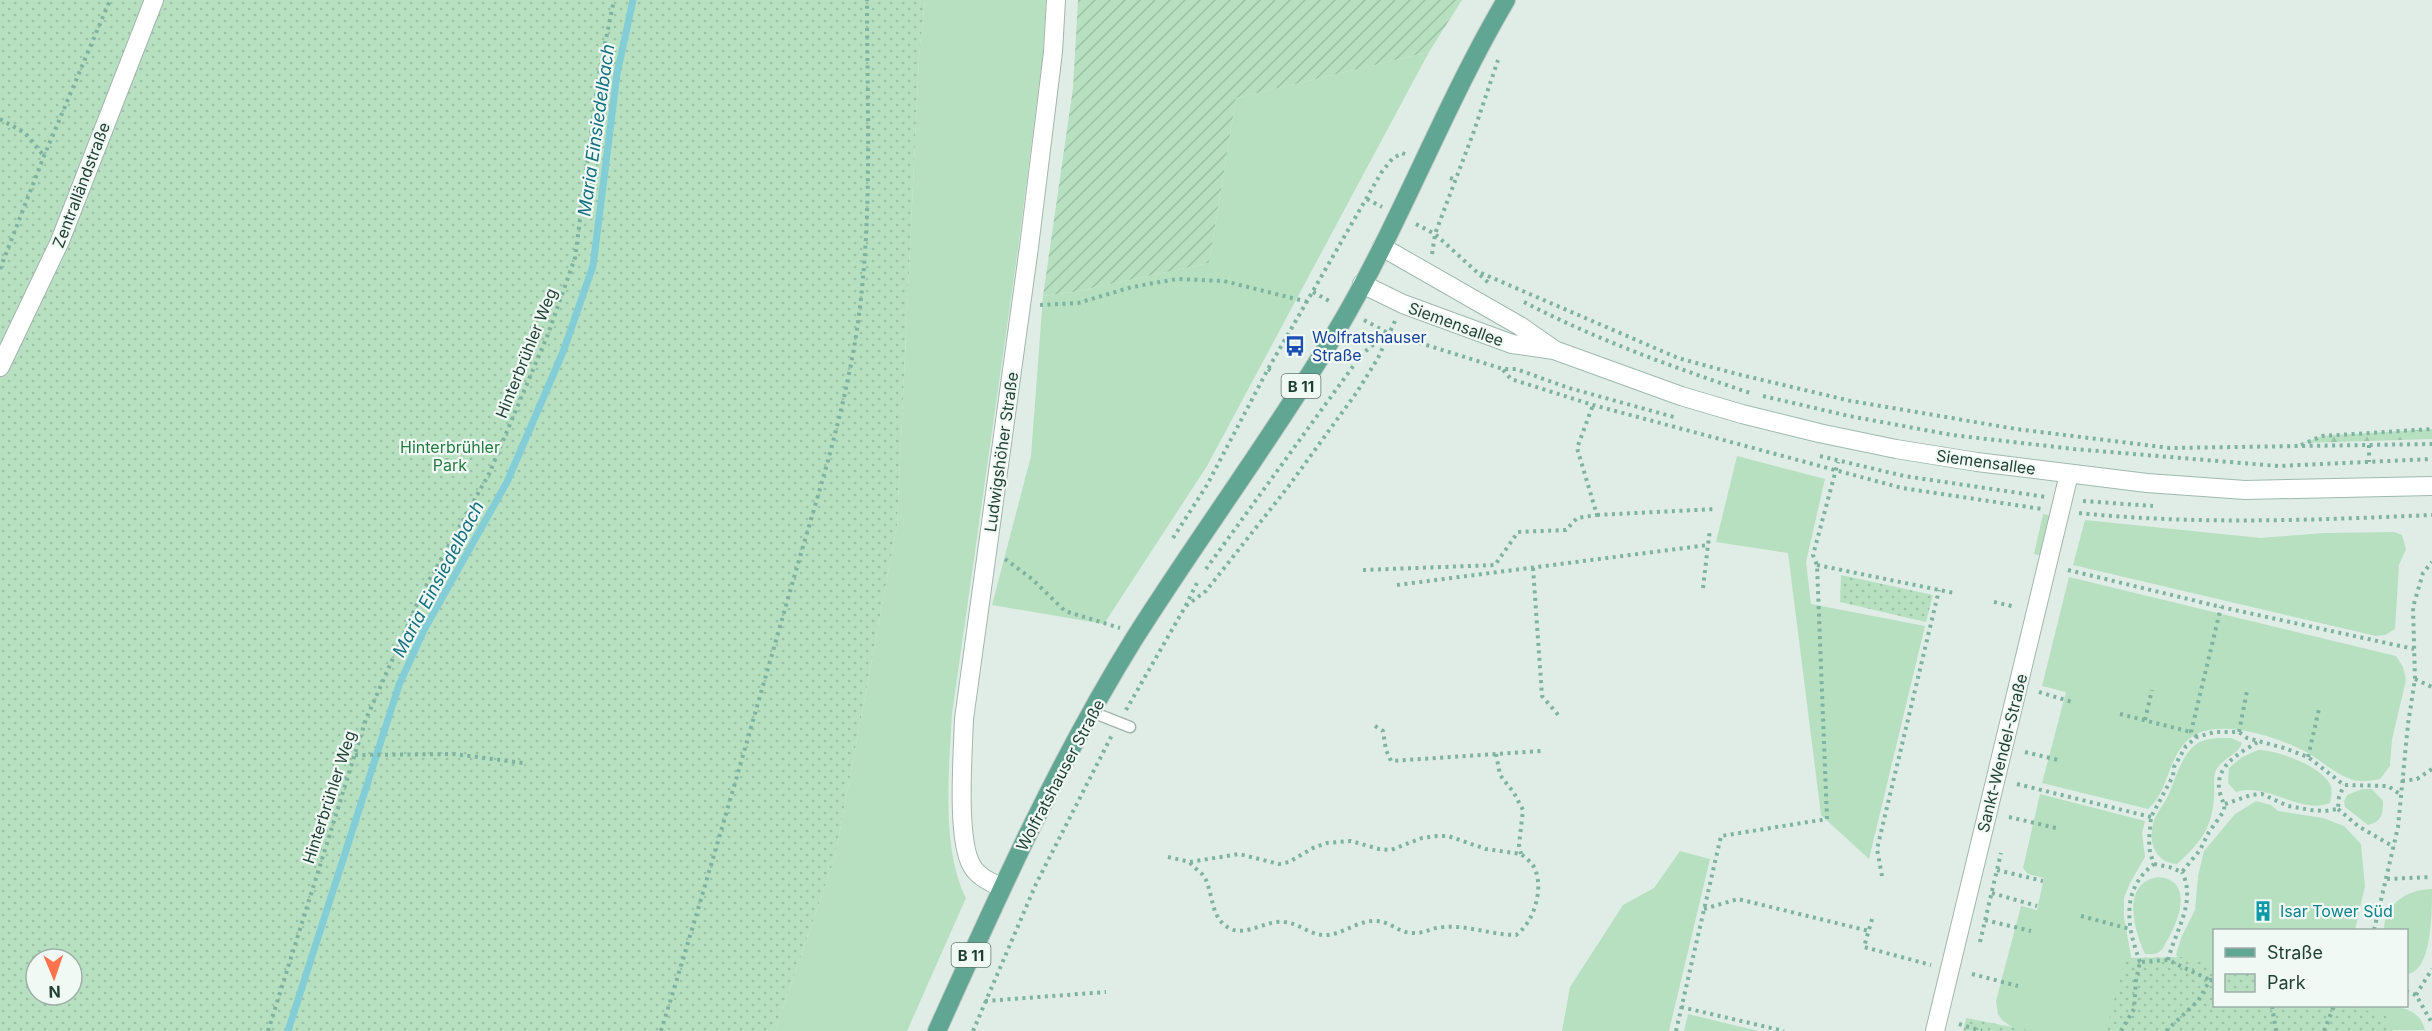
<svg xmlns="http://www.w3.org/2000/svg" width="2432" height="1031" viewBox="0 0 2432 1031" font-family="Inter,sans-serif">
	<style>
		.grass { fill: #b7e0c1 }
		.forest { fill: url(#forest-firs) }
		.park { fill: url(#park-dots); fill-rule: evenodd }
		.garden { fill: url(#garden-furrows) }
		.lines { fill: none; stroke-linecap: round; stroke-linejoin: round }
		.stream { stroke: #83cdd7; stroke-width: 7 }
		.service-casing { stroke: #a2b5ae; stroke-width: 13 }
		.minor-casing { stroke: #a2b5ae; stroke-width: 20 }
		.secondary-casing { stroke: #9ebaaf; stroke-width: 20 }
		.primary-casing { stroke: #c0c9c6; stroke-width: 20 }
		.path { stroke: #7eb3a1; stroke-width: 4; stroke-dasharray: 3 4.5; stroke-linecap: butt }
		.service { stroke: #fff; stroke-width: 10 }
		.minor { stroke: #fff; stroke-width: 18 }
		.secondary { stroke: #fff; stroke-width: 18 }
		.primary { stroke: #61a692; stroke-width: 18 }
		.labels { text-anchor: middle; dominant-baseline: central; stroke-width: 4.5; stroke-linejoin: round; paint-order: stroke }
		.shield { fill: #f1f9f5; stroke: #5e776f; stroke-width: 1.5 }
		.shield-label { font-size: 15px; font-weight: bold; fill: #1f3f35 }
		.street-label { font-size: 16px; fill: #1f3f35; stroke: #f1f9f5 }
		.transit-label { font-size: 16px; fill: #164399; stroke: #f1f9f5; text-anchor: start }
		.park-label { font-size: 16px; fill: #267a43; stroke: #f1f9f5 }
		.culture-label { font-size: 16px; fill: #0d838f; stroke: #f1f9f5; text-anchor: start }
		.water-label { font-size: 18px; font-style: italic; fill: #147280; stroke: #f1f9f5 }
	</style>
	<defs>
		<pattern id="forest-firs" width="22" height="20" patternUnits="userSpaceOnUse" patternTransform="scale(1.5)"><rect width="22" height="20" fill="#b7e0c1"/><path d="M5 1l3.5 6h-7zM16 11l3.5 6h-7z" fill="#9dc1a6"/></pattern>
		<pattern id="park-dots" width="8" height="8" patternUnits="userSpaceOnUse" patternTransform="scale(1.5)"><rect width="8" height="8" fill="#b7e0c1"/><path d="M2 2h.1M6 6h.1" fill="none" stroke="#9dc1a6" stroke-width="1.8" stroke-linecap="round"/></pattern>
		<pattern id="garden-furrows" width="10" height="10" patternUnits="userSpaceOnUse" patternTransform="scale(1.5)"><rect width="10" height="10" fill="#b7e0c1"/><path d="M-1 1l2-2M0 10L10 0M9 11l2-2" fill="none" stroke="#9dc1a6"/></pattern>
	</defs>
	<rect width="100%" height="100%" fill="#e0ede7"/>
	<path class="grass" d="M925 0H1046L1043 53 1018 249 952 714C949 769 941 848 966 898L907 1031H775L835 857 897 525 919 57Z
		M1429 52 1207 466 1104 624 992 605 1031 456 1043 296 1073 292 1209 263 1236 98Z
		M1737 456 1825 479 1806 562 1811 604 1925 626 1869 859 1821 815 1788 553 1716 542Z
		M2043 514 2049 515 2048 531 2043 556 2034 554Z
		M2085 520 2261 538 2324 533 2394 532 2402 535 2406 549 2399 565 2395 629 2385 635 2376 636 2073 565Z
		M2069 577 2396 656 2403 667 2406 680 2392 740 2390 766 2380 779C2372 781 2360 782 2353 780 2335 774 2322 761 2306 752 2278 737 2216 716 2189 739 2167 758 2169 791 2148 809L2042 783 2066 692 2042 686Z
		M2222 738H2231L2242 743C2238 756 2219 759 2215 773 2213 781 2215 789 2214 797 2212 829 2200 843 2177 864 2153 862 2147 839 2155 818 2159 810 2165 802 2169 794 2176 777 2181 757 2195 745 2202 739 2214 738 2222 738Z
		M2258 750C2278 750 2320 766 2330 784 2333 790 2331 797 2330 803 2299 815 2269 782 2236 792L2228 783 2229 768 2242 757Z
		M2362 789H2372L2383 801C2383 815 2382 821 2368 825L2345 807 2344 801 2347 795Z
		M2040 794 2145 821 2142 833 2145 857 2130 883 2124 898V917L2132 962 2112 1031H2017L2002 1020 1998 1014 1996 1001 2021 906 2037 910 2044 878 2028 874 2023 868Z
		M2256 801 2271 805 2278 811 2323 818 2344 826 2361 844 2365 886 2355 930H2214V973L2182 962 2176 955 2181 938 2195 910 2198 876 2204 851 2235 814Z
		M1680 851 1710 859 1669 1031H1562L1570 987 1623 905 1654 888Z
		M2159 877C2194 881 2179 920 2167 941 2164 945 2163 950 2159 952 2155 955 2150 954 2145 954 2134 930 2120 882 2159 877Z
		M2432 889C2432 914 2432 972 2407 974L2406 930H2384C2384 904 2408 889 2432 889Z
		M2361 1006C2384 1006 2418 1001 2425 1030L2335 1031 2347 1014Z
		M1688 1014 1758 1031H1684Z"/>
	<path class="forest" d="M2432 429V439L2304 443 2322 436Z"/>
	<path class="park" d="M0 0H925L919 57 897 525 835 857 775 1031H0ZM36 959H72V995H36Z
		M1841 575 1933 595 1926 622 1840 602Z
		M2183 957 2214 966V1006H2351L2386 1016 2393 1031H2106L2125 958Z
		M1966 1018 2033 1031H1963Z"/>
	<path class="garden" d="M1078 0H1462L1429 52 1236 98 1209 263 1073 292 1043 296 1073 88Z"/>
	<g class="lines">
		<path class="stream" d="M288 1031 399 685 424 630 507 482 563 352 593 266 617 74 633 0"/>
		<g class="service-casing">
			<path id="service" d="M1092 712 1130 727"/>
		</g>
		<g class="minor-casing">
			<path id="minor" d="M0 367 60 241 154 0
				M1002 888C991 882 978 877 972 866 956 840 963 752 964 719L1029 247 1053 52 1056 0
				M1935 1031 2069 474"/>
		</g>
		<g class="secondary-casing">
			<path id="secondary" d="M1382 247 1520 326 1553 349
				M1362 284 1403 304 1512 344 1554 350 1681 396 1742 414 1819 433 1896 449 1977 462 2147 483 2245 490 2432 486"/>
		</g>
		<g class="primary-casing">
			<path id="primary" d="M937 1031C997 898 1057 763 1134 639 1199 536 1273 437 1336 332 1400 225 1443 107 1506 0"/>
		</g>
		<path class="path" d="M0 119 25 133 44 156
			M1450 178 1456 180
			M1367 199 1382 207
			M1416 224 1435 234 1491 285
			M1432 254 1435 234 1474 131 1498 60
			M0 269 44 156 110 0
			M1481 273 1678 358 1737 374 1851 401 2016 429 2170 448 2432 444
			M1313 292 1331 302
			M1524 302C1597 340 1673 367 1750 393
			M1040 305 1078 303 1132 287 1177 279 1224 281 1308 302
			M1364 320 1388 333 1503 369H1516L1569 388 1674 417
			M1268 369 1273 372
			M1503 370 1511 379 1593 405 1902 488 2042 509
			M1763 396 1849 416 1952 435 2074 449 2278 466 2432 459
			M2301 445 2322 436 2432 429
			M2369 445V462
			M1820 456 1904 476 2046 497
			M2083 501 2153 506
			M2079 513C2196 525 2315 520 2432 515
			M1597 515 1715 509
			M1173 538 1207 485 1268 369 1381 173 1392 159 1402 153 1407 155
			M1005 559 1032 579 1065 611 1120 628
			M1817 565 1954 593
			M1533 568 1542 696 1560 717
			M1206 569 1362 354 1388 333
			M1363 570 1495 565 1518 532 1566 530 1577 518 1597 515 1577 448 1593 405
			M2068 570 2221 607 2414 649
			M1397 585 1708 545 1710 530
			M1703 588 1708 545
			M1994 602 2016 607
			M1186 606 1206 591 1288 487 1357 392 1378 358 1395 321
			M2415 679 2432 687
			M2039 692 2072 702
			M1126 710 1185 607 1197 583
			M2120 714 2191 732
			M2145 720 2152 690
			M1375 726 1383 731 1386 750 1391 761 1542 751
			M2239 732 2247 691
			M2197 737 2191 732 2221 607
			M2025 752 2058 760
			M1496 754 1500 775 1514 793 1523 810 1519 845 1521 854
			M355 755 454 754 523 763
			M2308 757 2319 709
			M2402 781 2417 779 2432 769
			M2017 784 2151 817
			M2225 804 2251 795 2262 794 2288 806 2311 810 2325 811 2338 809 2339 797 2344 785
			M2338 809 2358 826 2394 847
			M2009 817 2056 828
			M1168 857 1190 862 1239 854 1279 864 1289 862 1313 848 1327 843 1351 841 1379 849 1391 850 1422 838 1437 836H1448L1486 849 1521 854C1527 859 1534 864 1536 872 1543 892 1533 923 1516 935 1492 935 1468 925 1444 927 1433 927 1424 934 1413 933 1398 933 1389 920 1374 921 1357 921 1343 934 1327 935 1310 936 1300 923 1284 922 1266 920 1247 936 1231 929 1210 919 1214 896 1205 878 1201 871 1193 868 1190 862
			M2154 864 2169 867 2182 872 2200 850 2209 832 2224 811C2225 803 2222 801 2220 793 2213 767 2239 753 2258 742
			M1997 870 2043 881
			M1882 876 1877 849 1939 590
			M2387 879 2432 877
			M1992 893 2037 906
			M1704 909 1738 899 1869 931
			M2081 916 2130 929
			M1872 919 1864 947 1931 965
			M1985 920 2031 931
			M2374 930 2398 827 2408 724 2415 679 2413 607 2423 573 2432 562
			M1980 942 2001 853
			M2168 960C2175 931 2197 902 2182 872
			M2140 962C2127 927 2120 890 2154 864L2150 853 2149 840 2151 817 2173 776 2174 767 2186 746 2197 737 2215 732H2239L2247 738 2284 748 2308 757 2344 785 2388 786 2401 795
			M1972 974 2018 986
			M2406 991 2416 995 2432 1023
			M2416 995 2432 969
			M985 1001 1106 992
			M2272 1006 2276 1031
			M1681 1007 1784 1031
			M1959 1024 1982 1031
			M268 1031 366 719 422 593 489 474 548 334 575 258 599 73 614 0
			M661 1031C705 889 746 745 787 602 815 502 850 402 861 298 872 200 867 99 867 0
			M973 1031 1036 884 1112 735
			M1676 1031 1721 836 1827 819 1817 565 1813 555 1838 462
			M2121 1031 2134 1009 2136 980 2140 962 2168 960 2210 980
			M2166 1031 2198 1001 2210 980 2214 981
			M2324 1031 2334 1006"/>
		<use href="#service" class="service"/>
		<use href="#minor" class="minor"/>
		<use href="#secondary" class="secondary"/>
		<use href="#primary" class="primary"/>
	</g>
	<defs>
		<g id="bus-bare" transform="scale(1.62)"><path d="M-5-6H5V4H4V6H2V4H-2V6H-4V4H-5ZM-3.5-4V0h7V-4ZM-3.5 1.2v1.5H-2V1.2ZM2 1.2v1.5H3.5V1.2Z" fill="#1a4fb4" stroke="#f1f9f5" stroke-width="2.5" paint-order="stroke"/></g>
		<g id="building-bare" transform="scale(1.62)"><path d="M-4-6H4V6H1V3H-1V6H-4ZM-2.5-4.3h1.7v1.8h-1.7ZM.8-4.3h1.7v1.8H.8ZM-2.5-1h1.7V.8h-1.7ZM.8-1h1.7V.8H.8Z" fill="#0f9aa8" stroke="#f1f9f5" stroke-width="2.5" paint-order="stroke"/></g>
	</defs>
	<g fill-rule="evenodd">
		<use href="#bus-bare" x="1295" y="346"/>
		<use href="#building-bare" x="2263" y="911"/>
	</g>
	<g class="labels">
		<g class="shield">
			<rect x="1281.5" y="374" width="39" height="24" rx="4.5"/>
			<rect x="951.5" y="943" width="39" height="24" rx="4.5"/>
		</g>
		<g class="shield-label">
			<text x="1301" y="386">B 11</text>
			<text x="971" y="955">B 11</text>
		</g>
		<g class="street-label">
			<text transform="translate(81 185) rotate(-69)">Zentralländstraße</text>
			<text transform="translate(1456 324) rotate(20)">Siemensallee</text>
			<text transform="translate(526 353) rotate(-68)">Hinterbrühler Weg</text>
			<text transform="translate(1001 452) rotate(-82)">Ludwigshöher Straße</text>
			<text transform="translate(1986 462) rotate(8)">Siemensallee</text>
			<text transform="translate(2002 753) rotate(-76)">Sankt-Wendel-Straße</text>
			<text transform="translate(1060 775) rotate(-62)">Wolfratshauser Straße</text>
			<text transform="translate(329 797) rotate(-72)">Hinterbrühler Weg</text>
		</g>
		<g class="transit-label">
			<text x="1312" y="337">Wolfratshauser<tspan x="1312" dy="18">Straße</tspan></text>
		</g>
		<g class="park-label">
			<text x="450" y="447">Hinterbrühler<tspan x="450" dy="18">Park</tspan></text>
		</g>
		<g class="culture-label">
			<text x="2280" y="911">Isar Tower Süd</text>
		</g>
		<g class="water-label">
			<text transform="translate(596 130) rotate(-82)">Maria Einsiedelbach</text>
			<text transform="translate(438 579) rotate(-62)">Maria Einsiedelbach</text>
		</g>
	</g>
	<rect x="2213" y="929" width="195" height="78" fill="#f1f9f5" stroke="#9dafa8" stroke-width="1.5"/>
	<rect x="2225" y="948" width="30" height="9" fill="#61a692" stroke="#9dafa8" stroke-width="1.5"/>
	<text x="2267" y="959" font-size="18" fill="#1f3f35">Straße</text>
	<rect x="2225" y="974" width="30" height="18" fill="url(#park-dots)" stroke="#9dafa8" stroke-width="1.5"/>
	<text x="2267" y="989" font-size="18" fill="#1f3f35">Park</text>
	<g transform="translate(54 977) rotate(178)"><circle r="28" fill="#f1f9f5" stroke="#9dafa8" stroke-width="1.5"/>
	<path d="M0-4.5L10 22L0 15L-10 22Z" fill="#ff724c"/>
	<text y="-9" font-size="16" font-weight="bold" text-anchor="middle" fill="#1f3f35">N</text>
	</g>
</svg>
